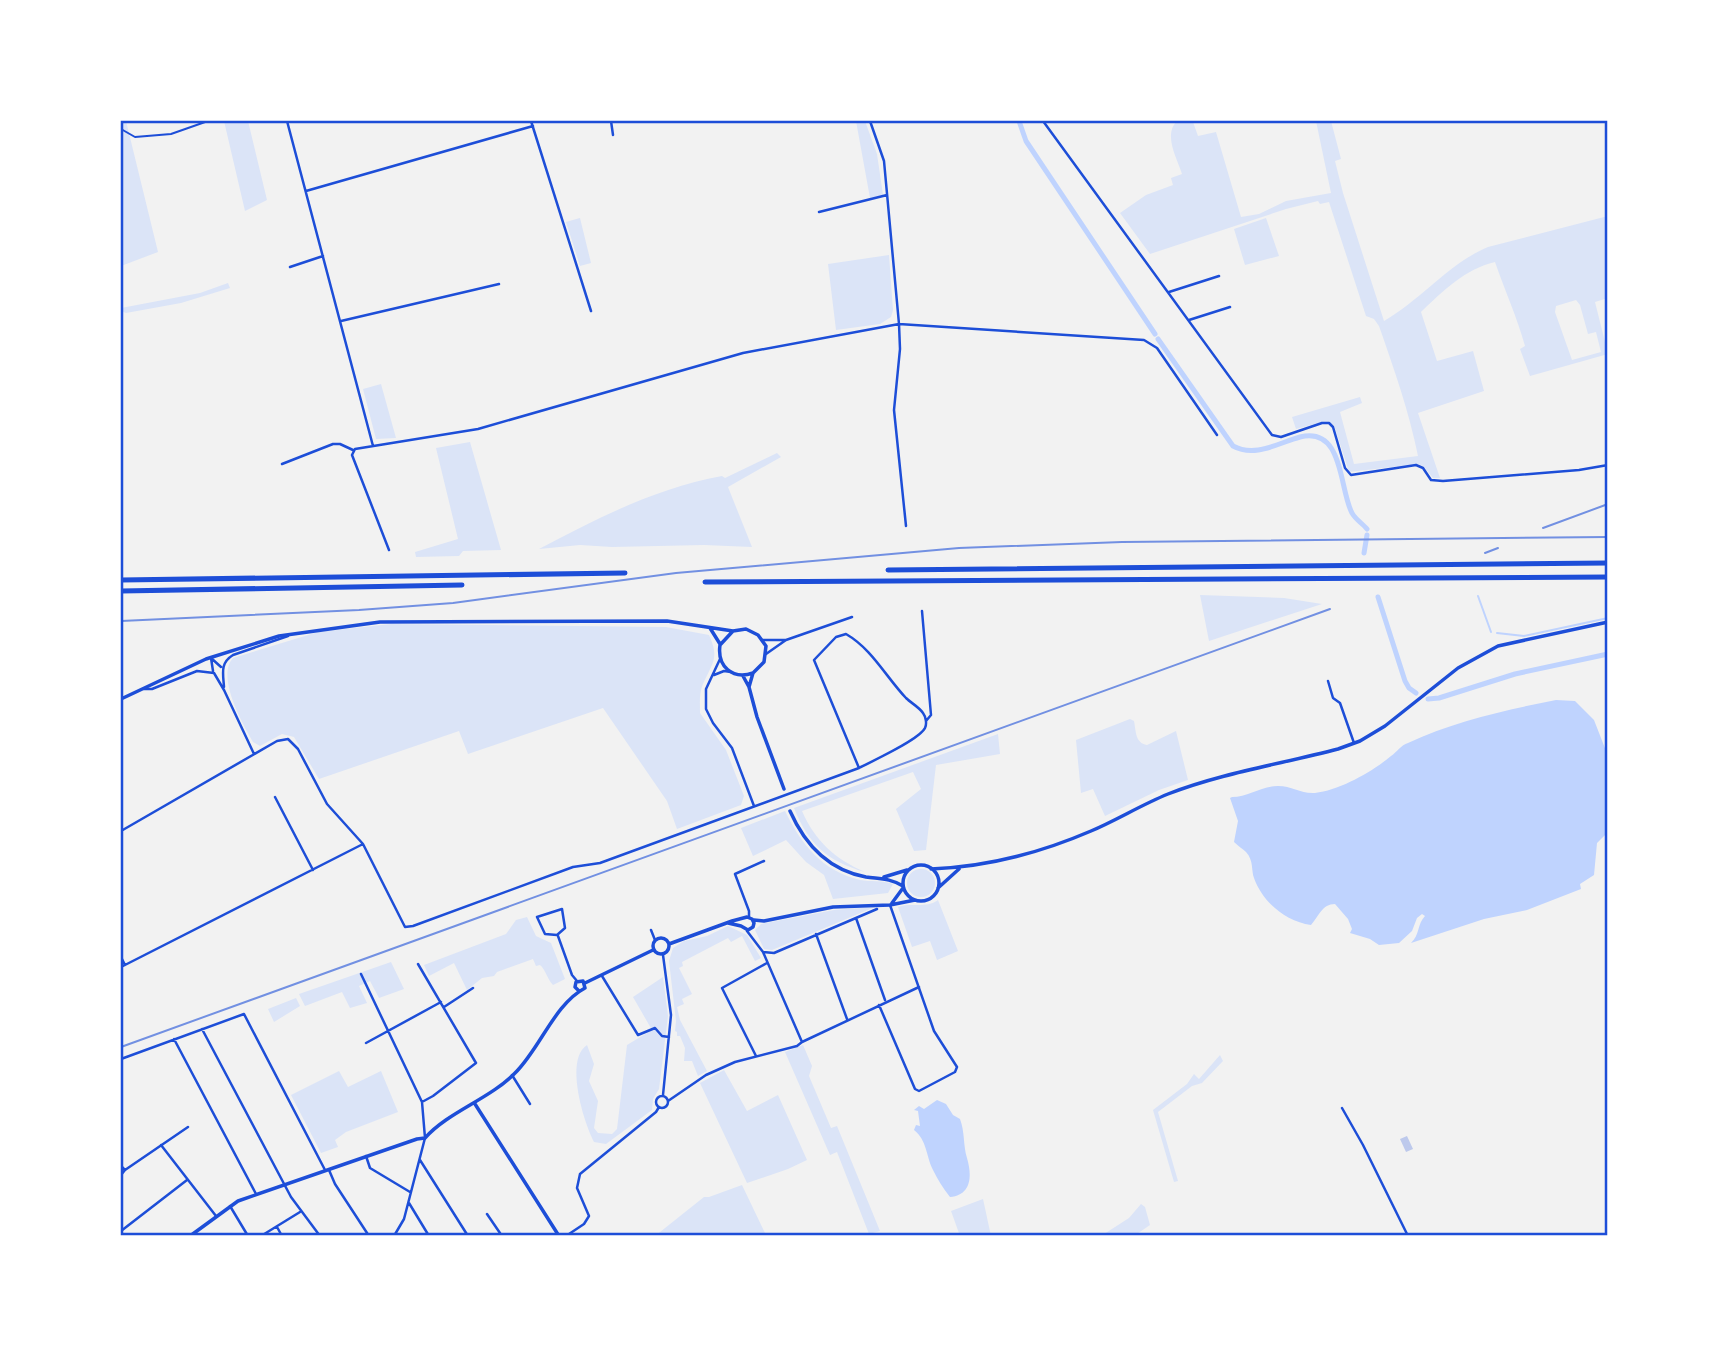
<svg xmlns="http://www.w3.org/2000/svg" width="1729" height="1357" viewBox="0 0 1729 1357" font-family="'Alegreya Sans',sans-serif">
	<style>
		.green { fill: #dbe4f7; fill-rule: evenodd }
		.water { fill: #bfd3fe }
		.lines { fill: none; stroke-linecap: round; stroke-linejoin: round }
		.stream { stroke: #bfd3fe; stroke-width: 2 }
		.canal { stroke: #bfd3fe; stroke-width: 5 }
		.building { fill: #bdc9ec }
		.path { stroke: #1d4ed8; stroke-width: 2 }
		.minor { stroke: #1d4ed8; stroke-width: 2.5 }
		.tertiary { stroke: #1d4ed8; stroke-width: 3.5 }
		.motorway { stroke: #1d4ed8; stroke-width: 5 }
		.rail { stroke: #7290e2; stroke-width: 2 }
		.neatline { fill: none; stroke: #1d4ed8; stroke-width: 2.5 }
	</style>
	<rect width="100%" height="100%" fill="#f2f2f2"/>
	<path class="green" d="M121 121H126L158 252 121 266Z
		M224 121H248L267 200 245 211Z
		M856 121H865L877 154 883 195 870 198Z
		M1177 121 1193 122 1198 136 1216 132 1241 217 1259 214 1286 201 1331 193 1316 121H1331L1341 159 1335 161 1343 193 1384 321C1422 299 1448 264 1488 247L1608 216V298L1595 302 1608 354 1530 376 1520 349 1525 346C1517 317 1505 291 1495 262 1465 269 1443 291 1421 312L1437 361 1473 351 1484 391 1418 413 1440 478H1433L1423 466 1418 464 1349 472 1334 425 1322 422 1296 429 1292 417 1360 397 1362 403 1340 412 1354 464 1418 456C1409 411 1394 369 1379 326L1374 319 1366 316 1329 202 1320 204 1318 201 1286 209 1150 254 1120 213 1146 195 1173 185 1171 178 1182 174C1177 158 1163 135 1177 121ZM1576 300 1580 305 1588 334 1596 332 1601 352 1572 360 1555 312 1556 306Z
		M580 218 591 263 580 266 566 222Z
		M1266 218 1279 256 1245 265 1234 229Z
		M889 255 893 310 891 317 880 324 836 330 828 264Z
		M228 283 230 288 181 303 126 313 121 311V308L200 293Z
		M381 384 396 438 376 439 363 389Z
		M470 442 501 550 463 551 459 556 416 557 415 552 458 539 436 448Z
		M777 453 781 457 728 487 752 547 704 545 612 547 580 545 539 549C598 518 656 488 722 476L725 478Z
		M1200 595 1284 598 1322 604 1209 641Z
		M391 624 666 627 709 635C720 659 712 663 703 684 699 693 700 703 700 713L726 750 744 796 741 805 677 829 667 801 603 708 468 754 459 731 319 779 294 737 282 734 260 746 253 742C242 723 216 676 233 658L318 632Z
		M1130 719 1134 721C1136 731 1135 743 1147 745L1176 731 1188 780 1159 790 1105 816 1093 789 1081 793 1076 740Z
		M998 734 1000 754 936 765 926 850 914 851 896 809 921 789 913 772 802 811C815 841 835 859 865 872 827 861 809 845 794 808Z
		M785 811C801 844 822 871 860 880 871 882 882 880 893 884L888 893 833 899 824 875 806 862 786 840 753 856 741 828Z
		M907 883a14 14 0 1 1 28 0a14 14 0 1 1-28 0Z
		M938 900 958 951 937 960 930 941 912 947 898 907C911 902 926 909 938 900Z
		M875 907 772 950 764 949 755 930 761 924 834 910Z
		M527 917 536 936 551 943 565 979 553 985C547 979 546 970 540 965L536 966 533 959 497 972 494 976 482 978 467 990 454 963 429 976 424 965 506 934 516 920Z
		M728 926 747 935 761 958 755 961 742 936 731 942 728 938 682 962 683 966 679 968 692 994 682 999 684 1004 677 1007 680 1020 707 1071 698 1076 692 1061H684L685 1048 680 1036H677V1032L675 1031 676 1021 669 961 673 948 684 941 707 936Z
		M391 962 404 989 379 998 370 981 359 986 367 1003 350 1008 342 992 305 1006 299 994Z
		M663 977 668 1016 659 1089 653 1099 652 1110 606 1144 594 1142C584 1123 564 1060 587 1045L594 1064 589 1081 598 1101 594 1128 598 1133 612 1134 617 1129 627 1045 652 1030 633 997Z
		M296 998 300 1006 274 1022 268 1009Z
		M803 1045 812 1066 809 1076 831 1128 837 1126 880 1231 869 1234 837 1152 830 1155 785 1052Z
		M1220 1055 1223 1061 1202 1083 1192 1086 1158 1112 1178 1181 1174 1182 1153 1110 1187 1084 1194 1074 1199 1079Z
		M724 1070 747 1111 778 1095 807 1160 788 1169 747 1183 700 1083Z
		M339 1071 348 1087 381 1071 398 1112 346 1132 335 1140 338 1147 321 1153 291 1095Z
		M742 1185 765 1233H779L780 1236H655L704 1197H709Z
		M983 1199 991 1236H960L951 1211Z
		M1141 1204 1145 1207 1150 1225 1134 1236H1101L1129 1218Z"/>
	<path class="water" d="M1556 700 1575 701 1594 720 1608 756V832L1597 843 1594 875 1580 884 1581 889 1527 910 1484 919 1411 943C1420 935 1417 924 1425 916L1422 914 1417 918 1412 931 1399 943 1379 945 1370 939 1350 933 1352 929 1348 919 1335 904C1322 904 1319 916 1311 925 1286 921 1263 903 1254 878 1251 870 1254 861 1246 852 1243 849 1238 846 1234 842L1238 821 1230 798 1232 797C1248 797 1262 786 1278 786 1292 786 1301 794 1315 793 1340 790 1372 772 1391 756 1397 752 1401 745 1408 743 1455 721 1506 710 1556 700Z
		M937 1100 946 1104 953 1115 960 1119C965 1132 963 1145 967 1158 972 1175 972 1195 950 1197 943 1188 938 1180 933 1170 926 1156 927 1140 914 1130L916 1125 920 1126 918 1111 914 1110 919 1106 924 1109Z"/>
	<g class="lines">
		<path class="stream" d="M1478 596 1491 632
			M1497 633 1524 636 1608 618"/>
		<path class="canal" d="M1019 121 1026 141 1155 334
			M1158 339 1233 446C1255 458 1278 443 1300 437 1344 426 1339 489 1352 513 1355 519 1363 524 1367 529
			M1364 553 1367 535
			M1378 597 1405 681 1409 688 1416 693
			M1428 699 1439 698 1515 674 1608 654"/>
	</g>
	<path class="building" d="M1407 1136 1413 1149 1406 1152 1400 1139Z"/>
	<g class="lines">
		<path class="path" d="M121 129 135 137 171 134 208 121"/>
		<path class="minor" d="M287 121 373 446
			M531 121 591 311
			M611 121 613 135
			M870 121 884 161 899 324 900 349 894 410 906 526
			M1043 121 1272 435 1281 437 1322 423H1329L1333 427 1345 468 1351 475 1416 465 1423 468 1431 480 1443 481 1579 470 1608 465
			M306 191 533 126
			M819 212 887 195
			M290 267 323 256
			M1169 292 1219 276
			M1189 320 1230 307
			M341 321 499 284
			M282 464 333 444H340L353 450
			M389 550 352 455 355 449 478 429 743 353 899 324 1144 340 1157 348 1217 435
			M922 611 931 715 926 721
			M763 640H786
			M766 654 786 640 852 617
			M211 658 213 671
			M211 658 221 667
			M720 659 706 689V709L713 723 732 748 754 806
			M714 675 724 671 731 672
			M1328 681 1333 698 1340 703 1354 743
			M224 687C223 673 220 663 233 655L288 636
			M144 689H152L197 671 214 673 224 690 254 754
			M275 797 313 870
			M121 831 277 741 288 739 298 749 327 804 363 844 405 927 413 926 573 867 600 863 859 768C872 761 919 740 925 728 927 724 926 717 923 713 919 707 911 703 906 698 886 677 872 649 846 634L836 637 814 660 859 768
			M562 909 565 928 557 935 545 934 537 917Z
			M749 917V911L735 874 764 861
			M856 918 885 1000
			M651 930 655 940
			M816 934 847 1019
			M558 936 572 975 577 981
			M763 952 774 953 877 909
			M121 957 125 965
			M418 964 476 1063 433 1096 422 1102
			M121 967 363 844
			M361 974 422 1102 425 1138 404 1219 394 1236
			M602 976 638 1035 655 1028 662 1036 669 1037
			M879 1005 915 1089 919 1091 955 1072 957 1067 934 1031 890 905
			M444 1007 473 988
			M202 1029 291 1197 320 1236
			M174 1039 256 1194
			M802 1042 919 987
			M366 1043 441 1002
			M756 1056 722 988 767 963
			M121 1059 244 1014 325 1170
			M512 1075 530 1104
			M663 1095 671 1015 663 955
			M656 1102a6 6 0 1 1 12 0a6 6 0 1 1-12 0Z
			M668 1101 706 1075 735 1062 797 1046 802 1042 763 952 747 931
			M1342 1108 1363 1145 1408 1236
			M161 1145 216 1216
			M366 1156 370 1168 410 1192
			M420 1160 468 1236
			M121 1166 125 1170 121 1175
			M125 1170 188 1127
			M329 1170 335 1184 369 1236
			M409 1203 429 1236
			M230 1206 248 1236
			M487 1214 502 1236
			M277 1227 282 1236
			M121 1231 187 1180
			M261 1236 300 1212
			M566 1236 584 1224 589 1216 577 1188 580 1174 656 1112 659 1107"/>
		<path class="tertiary" d="M710 628 720 644
			M743 676 749 687 757 717 784 789
			M749 687 753 673
			M121 699 206 659 279 636 380 622 667 621 733 631 746 629 758 635 766 646 764 662 753 673C732 680 717 666 720 645L733 631
			M790 811C805 845 828 870 866 877 880 879 890 878 903 886
			M903 883a18 18 0 1 1 36 0a18 18 0 1 1-36 0Z
			M931 869C986 867 1040 853 1091 831 1117 820 1141 805 1168 794 1222 773 1281 764 1338 749L1360 741 1385 726 1458 668 1498 646 1608 622
			M884 877 907 870
			M938 888 959 869
			M892 903 903 888
			M754 920 764 921 833 907 890 905 915 900
			M653 946a8 8 0 1 1 16 0a8 8 0 1 1-16 0Z
			M669 944 732 921 747 917 752 919 754 923 753 927 748 930 741 926 728 923
			M585 983 653 950
			M475 1104 559 1236
			M190 1236 238 1201 417 1139 425 1138C449 1111 491 1099 517 1071 541 1046 555 1004 585 988L583 981 576 982 575 987 578 990"/>
		<path class="motorway" d="M888 570 1608 563
			M121 580 625 573
			M705 582 1608 577
			M121 591 462 585"/>
		<path class="rail" d="M1543 528 1608 504
			M1485 553 1498 548
			M121 621 359 610 453 603 676 573 959 548 1122 542 1608 537
			M121 1047 1330 609"/>
	</g>
	<rect width="1729" height="1357" fill="none" stroke="#ffffff" stroke-width="245"/>
	<rect x="122" y="122" width="1484" height="1112" class="neatline"/>
</svg>
